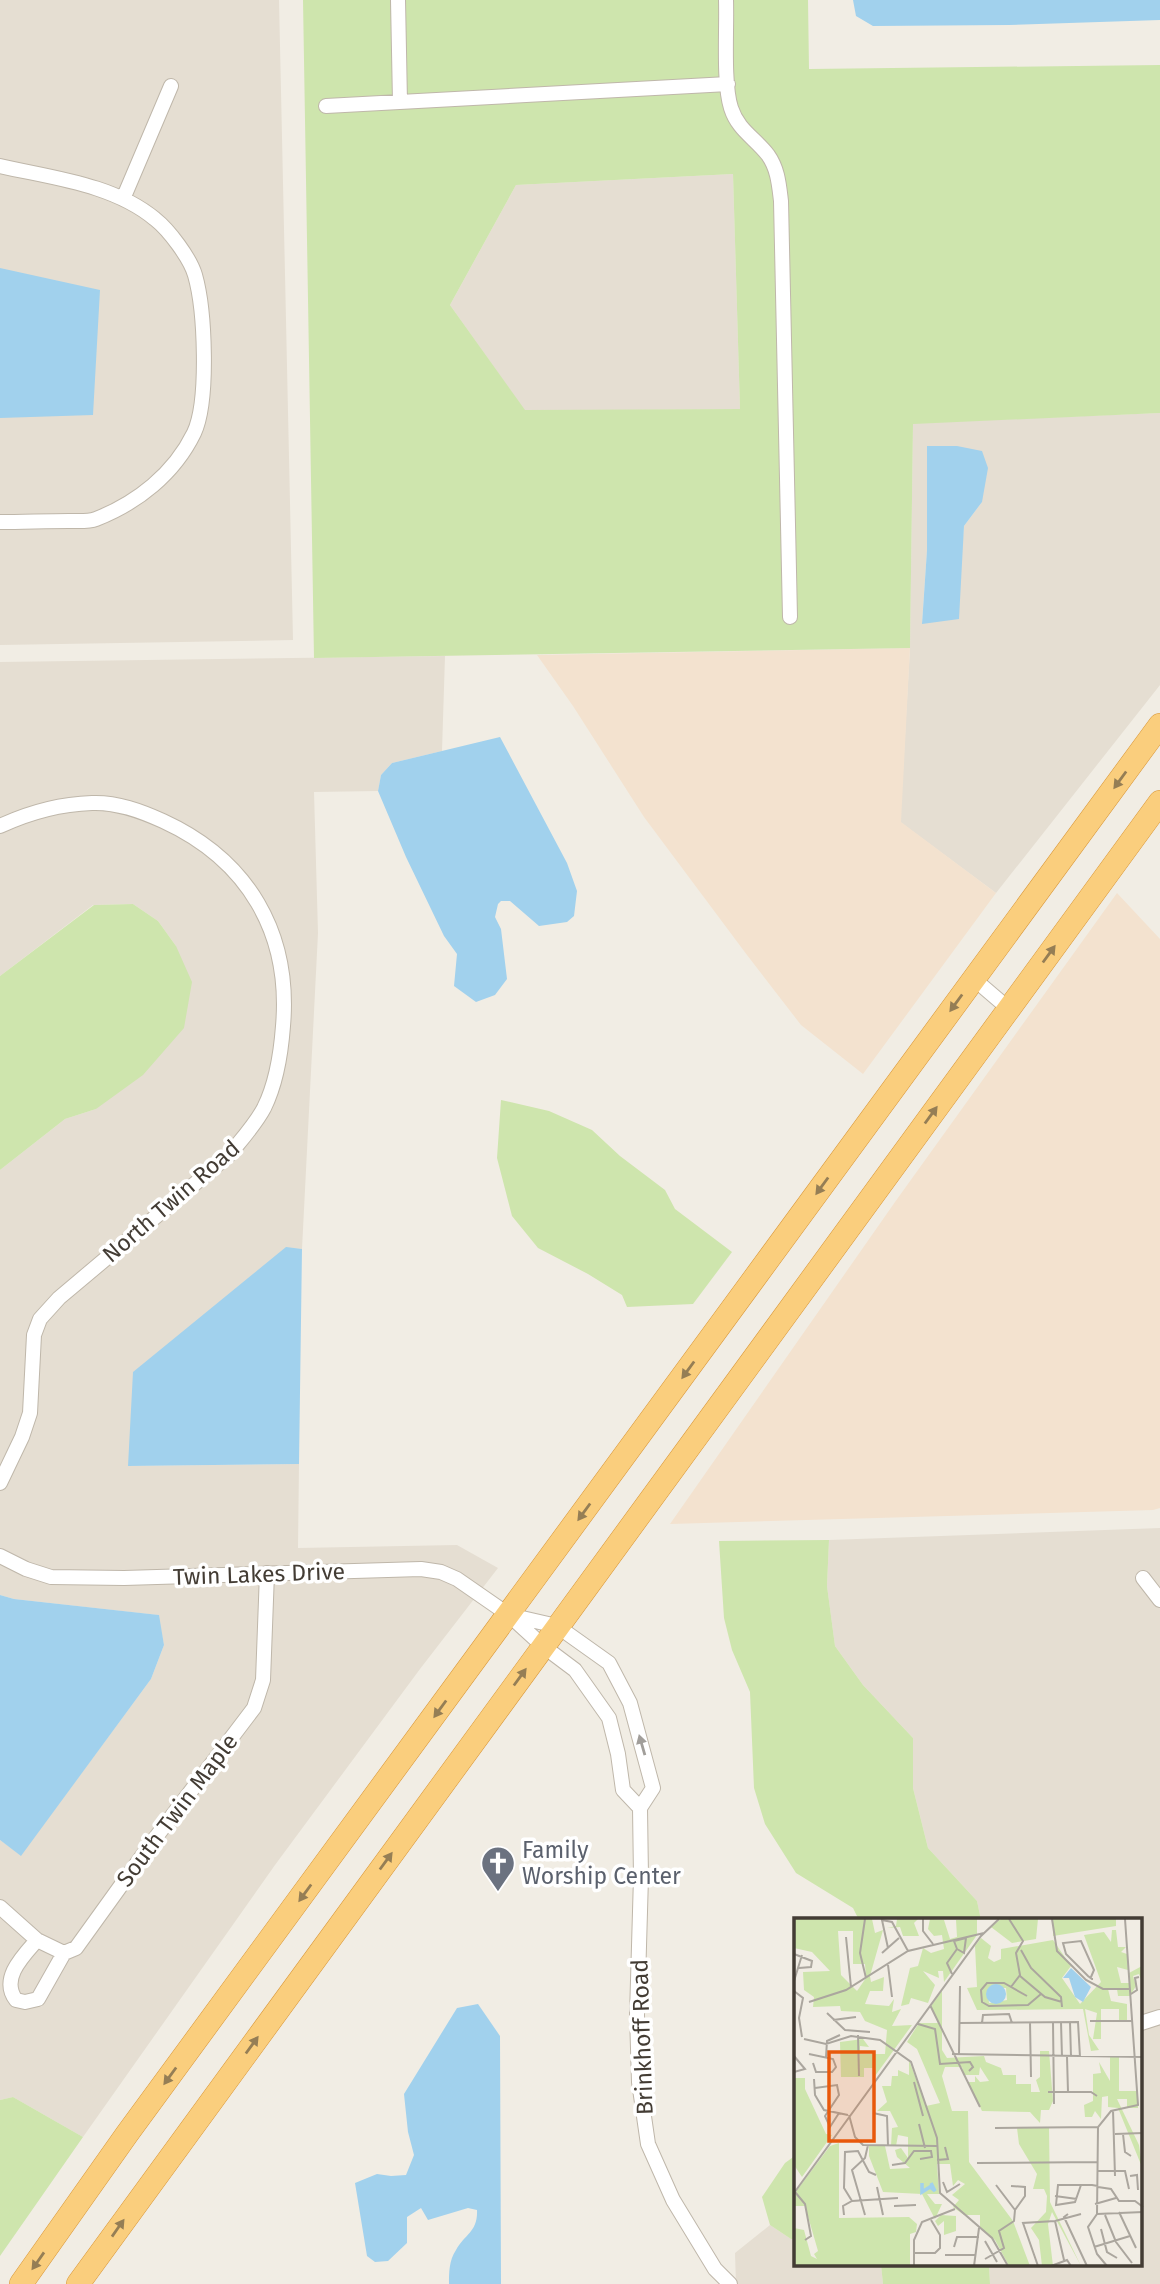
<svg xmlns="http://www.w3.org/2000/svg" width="1160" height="2284" viewBox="0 0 1160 2284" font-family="'Fira Sans',sans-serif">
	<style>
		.residential { fill: #e5ded2; fill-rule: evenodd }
		.commercial { fill: #f3e2cf }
		.green { fill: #cee5ad; fill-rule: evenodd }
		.water { fill: #a1d1ed }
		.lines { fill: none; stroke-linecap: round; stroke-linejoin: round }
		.minor-casing { stroke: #bfb7aa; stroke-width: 16 }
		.trunk-casing { stroke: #d89637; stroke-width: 24 }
		.minor { stroke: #fff; stroke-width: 14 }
		.trunk { stroke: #face7d; stroke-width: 23 }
		.oneway { fill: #957e55 }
		.oneway2 { fill: #a19e9a }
		.labels { text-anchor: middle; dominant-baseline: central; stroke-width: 7; stroke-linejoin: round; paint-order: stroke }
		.street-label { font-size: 23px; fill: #433c34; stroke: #fff }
		.worship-label { font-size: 23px; fill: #5b616d; stroke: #fff; text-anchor: start }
		.inset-river { fill: none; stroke: #a1d1ed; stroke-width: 3.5 }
		.inset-road { fill: none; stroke: #aba69e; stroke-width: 2 }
		.view { fill: #e8590c; fill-opacity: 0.15; stroke: #e8590c; stroke-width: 3.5 }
		.inset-edge { fill: none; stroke: #433c34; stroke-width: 3.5 }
	</style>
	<rect width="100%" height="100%" fill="#f1ede4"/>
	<path class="residential" d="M0 0H279L293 640 0 645Z
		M733 174 740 409 525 411 450 305 516 185Z
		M1160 413V685L996 893 900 822 910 648 913 423ZM982 502 964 526 962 548 922 623 927 550Z
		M445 656 442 751 392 763 381 775 378 791 314 792 318 933 302 1249 286 1248 128 1466 299 1464 298 1548 457 1545 498 1568 420 1669 275 1865 83 2137 13 2097 0 2100V1840L21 1855 151 1679 164 1645 158 1615 14 1599 0 1595V1170L65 1119 96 1109 176 946 158 921 133 904 93 905 0 976V662Z
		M1160 1528V2284H990L989 2265H1141V1920H981L977 1901 928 1848 913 1788V1738L863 1685 835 1646 827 1586 829 1540Z
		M770 2225 791 2239H796V2265H881L883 2284H736L735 2253Z"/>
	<path class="commercial" d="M910 648 901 822 996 893 863 1074 801 1025 747 955 644 817 573 706 537 655Z
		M1117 893 1160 939V1508L1153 1510 670 1524 895 1202Z"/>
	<path class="green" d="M303 0H808L809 69 1160 65V413L913 424 910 648 314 658ZM733 174 740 409 525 410 450 305 516 185Z
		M133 904 158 921 176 946 192 982 184 1028 143 1075 96 1109 65 1119 0 1170V976L94 905Z
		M501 1100 549 1111 592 1130 620 1156 665 1190 675 1209 732 1252 693 1304 627 1307 622 1295 588 1274 538 1248 512 1216 497 1158Z
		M829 1540 827 1586 835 1646 863 1685 913 1738V1788L928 1848 977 1901 981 1920H859L853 1908 796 1873 765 1824 754 1788 750 1692 732 1650 724 1618 719 1541Z
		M13 2097 83 2137 0 2256V2100Z
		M796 2155V2239H791L770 2225 762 2197 785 2163Z
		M881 2265H989L990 2284H883Z"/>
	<path class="water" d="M853 0H1160V20L1009 25 873 26 856 16Z
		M0 268 100 290 93 415 0 418Z
		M927 446H957L982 451 988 468 982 502 964 526 959 619 922 624 927 550Z
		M500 737 567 863 577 891 574 916 567 922 539 926 510 901H501L498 904 495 917 501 929 507 979 495 995 476 1002 454 986 457 954 444 936 406 857 378 791 381 775 392 763Z
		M286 1247 302 1249 299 1464 128 1466 133 1372Z
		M0 1595 14 1599 159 1615 164 1645 151 1679 21 1856 0 1840Z
		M478 2004 500 2036 501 2284H449C449 2273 449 2260 456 2250 465 2234 478 2232 477 2210L468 2208 428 2220 421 2208 407 2217V2243L388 2261 375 2262 367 2256 355 2183 377 2174 391 2176 406 2175 414 2155 408 2132 404 2094 457 2008Z"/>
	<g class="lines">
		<g class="minor-casing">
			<path id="minor" d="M398 0 400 102
				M726 0C727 29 723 83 731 108 738 130 755 138 768 155 778 169 779 185 781 201L790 617
				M326 106 728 84
				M0 166C52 178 113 184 155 219 169 230 190 258 195 275 205 310 209 401 194 433 174 474 137 503 96 519 88 522 78 521 69 521 46 521 23 522 0 522
				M123 199 171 86
				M0 826C28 813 61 804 92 803 117 802 141 811 163 821 248 860 291 933 283 1026 281 1053 276 1084 264 1108 255 1125 241 1140 229 1155L59 1298 40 1319 34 1335 30 1413 22 1437 0 1483
				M974 979 1009 1009
				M0 1556 26 1569 51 1577 124 1578 421 1569 441 1572 457 1579 509 1615 543 1646 575 1670 609 1718 618 1754 623 1790 640 1808
				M1143 1578 1160 1600
				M509 1615 557 1626 609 1663 630 1703 653 1788 640 1808 641 1877 637 2015 639 2082 648 2144 673 2200 715 2269 730 2284
				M0 1907 37 1940 64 1953 76 1948 153 1841 254 1708 263 1680 267 1573
				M37 1940C22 1957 0 1979 16 2000L25 2002 38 1999 64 1953
				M1141 2023 1160 2017"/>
		</g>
		<g class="trunk-casing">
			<path id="trunk" d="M21 2284 127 2134 1160 725
				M78 2284 1160 802"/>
		</g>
		<use href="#minor" class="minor"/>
		<use href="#trunk" class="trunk"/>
	</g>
	<defs><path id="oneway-solid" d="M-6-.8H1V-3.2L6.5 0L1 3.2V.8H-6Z" transform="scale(1.75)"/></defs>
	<g class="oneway">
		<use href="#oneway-solid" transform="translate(1120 780) rotate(126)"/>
		<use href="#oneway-solid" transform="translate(1049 954) rotate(-54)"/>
		<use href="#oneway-solid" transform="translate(956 1003) rotate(126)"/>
		<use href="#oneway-solid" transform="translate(931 1115) rotate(-54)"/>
		<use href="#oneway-solid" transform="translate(822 1186) rotate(126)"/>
		<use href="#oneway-solid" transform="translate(688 1370) rotate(126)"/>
		<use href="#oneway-solid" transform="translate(584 1512) rotate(126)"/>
		<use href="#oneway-solid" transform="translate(520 1677) rotate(-54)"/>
		<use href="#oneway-solid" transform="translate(440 1709) rotate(126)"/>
		<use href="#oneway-solid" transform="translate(386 1861) rotate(-54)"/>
		<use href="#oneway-solid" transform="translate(305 1893) rotate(126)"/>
		<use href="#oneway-solid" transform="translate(252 2045) rotate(-54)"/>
		<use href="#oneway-solid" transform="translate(170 2076) rotate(126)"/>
		<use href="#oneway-solid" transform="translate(118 2228) rotate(-55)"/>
		<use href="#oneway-solid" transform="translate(38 2261) rotate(125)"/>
	</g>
	<use class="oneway2" href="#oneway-solid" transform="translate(642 1745) rotate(-106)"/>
	<defs>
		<g id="church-pin" transform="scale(1.75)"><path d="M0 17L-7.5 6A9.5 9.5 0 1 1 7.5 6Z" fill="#6b7280" stroke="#fff"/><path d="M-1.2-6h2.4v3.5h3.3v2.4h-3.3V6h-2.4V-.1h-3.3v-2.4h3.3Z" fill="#fff"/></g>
	</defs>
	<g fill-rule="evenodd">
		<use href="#church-pin" x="498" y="1863"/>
	</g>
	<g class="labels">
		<g class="street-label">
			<text transform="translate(171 1201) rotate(-41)">North Twin Road</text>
			<text transform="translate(259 1574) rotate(-2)">Twin Lakes Drive</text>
			<text transform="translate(177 1810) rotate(-53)">South Twin Maple</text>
			<text transform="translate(642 2037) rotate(-92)">Brinkhoff Road</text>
		</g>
		<g class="worship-label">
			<text x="522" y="1850">Family<tspan x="522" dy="26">Worship Center</tspan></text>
		</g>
	</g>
	<g transform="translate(794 1918)">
		<rect width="348" height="348" fill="#f1ede4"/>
		<path d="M0 1H78L81 15 89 12 76 58 77 64 90 59 89 73H76L71 86 95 88 100 81 98 94 107 91 98 108 118 107 81 158 80 150H70V159H47L46 124 69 121 75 129 66 128V136H91L93 112 71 103 66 94 47 93 46 88 19 89 20 79 10 72 9 54 36 53 18 34 0 30ZM44 13H59V46H71L72 60 63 73 47 57ZM103 1H124L120 5 125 18H109L106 9 93 10 102 8ZM136 1 150 2 156 21 163 19 162 2 183 1V17L150 64 149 53H144L145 60 129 53 141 67 134 85 117 80 115 86 107 88 116 50 124 48 129 30 137 35 150 31 148 17 140 18 134 11ZM207 1H244L242 21 218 25 197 9ZM259 1H322V8L259 18ZM318 12H322L324 29H332L327 34 333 36 334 52 323 49 327 65H336L335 55 348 48V28V64L345 56 339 58 342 68 336 78H324L323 71H314L317 83 333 86V103L325 104V91H307V121H299L303 95 291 91 295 117 305 132 297 133 289 91 183 92 173 70 183 69 181 28 187 20 197 28 194 40 200 44 207 41V31L259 22 277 48 268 60 286 86 307 64 290 17 310 14 317 24ZM194 70H212L213 82 195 85ZM148 73V132L153 140 190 138 192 144 207 150 209 157H222V166H237V174H246L242 162 246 159V133H255L259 183 255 192H247L246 205 236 194 188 193 174 164H181V158L186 164 195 163 186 149 185 157H170L168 149H151L148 158 158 193H174L175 244 219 303 236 348H215L201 322 186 310V297H170L159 289 165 282 158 277 171 266 164 262 159 268 156 246H143L145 276H133L141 286H148L141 301 128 276 89 274 75 238V228H91L96 251 116 250 103 239 101 232 107 230 114 240V219L104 217 102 228H97L98 210 104 209 96 193H83L93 184 88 168H97L98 158H104V152L115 157V142L132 188 146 185 123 131 113 124 125 105H144L137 88ZM316 139H325V173H344V190H333V181H323L345 227 348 249 324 190 314 189V178L308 179 307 201 301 193 298 199H291L290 187 299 183V156L307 155 305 144 316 163ZM0 160H11V171L32 216 38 217 8 259 0 247ZM255 209 256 284 287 348 258 294 254 306 259 348H248L245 322 237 310 252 294 253 278 250 271H239L243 256 225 226 223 210ZM45 225V300L115 299 123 306 122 314 116 316V348H0V310L10 312 17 338 23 341 20 336 24 333 11 288H0V276L36 228ZM147 297 162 298V313L150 317V303L144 308 141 303Z" fill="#cee5ad" fill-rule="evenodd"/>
		<path d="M277 50 297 69 289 84 281 79 275 60H269ZM192 76a10 10 0 1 1 20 0a10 10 0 1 1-20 0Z" fill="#a1d1ed"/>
		<path class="inset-river" d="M128 265V274L136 269 141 273 137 265"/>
		<path class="inset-road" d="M71 1 66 35 72 60M129 1V13L139 26M215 1 229 23 222 35 226 57 217 69M258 1 263 33 292 62 309 71H336M52 19 57 69M94 30 88 2 98 4 114 33M227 32 237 50 267 79 268 89M88 35 105 20M0 36 18 43 17 49 5 50M94 47 98 79M158 56 153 45 163 31 170 35 172 20 160 23 163 31M226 58 251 79 268 84M297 59 300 52 287 23 269 25 272 36 294 58 298 61H299M0 63 8 37M0 73 9 80 5 100 8 119M337 76 343 72 341 60 345 59M233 78 210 65H193L187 72 188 84 195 88 234 87 247 76M15 84 52 72 114 33 190 15M136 87 186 189M33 95 51 112 76 114M39 102 62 99M296 103H338M236 104 237 159M259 104 260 186M267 104 268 139M276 104 277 139M165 105 284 104 286 139M188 105 189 97 215 96 218 105M124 106 141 111 146 146 176 144 179 149 175 153M64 117 65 158M10 121 32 126 57 118 86 122 117 144 143 220 146 275 198 320 214 348M15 136 39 141 42 149 38 154H22L19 145M158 136 349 139M165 136 166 68M0 138 11 151 0 154M32 139 33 123 46 117M273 139 274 174M20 161 21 177 30 192 54 197M120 164 129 198M21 170 43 167 45 177 31 198 36 209 45 195M254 174H297L303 178M319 192 321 258M79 195 93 198 94 227M55 197 61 219 69 227 143 228M125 206 131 230M201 210 304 209M321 216 349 215M329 216 331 234 337 238M126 241 138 239 137 233H131M143 242 154 241 151 229M183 245 304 244M98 247 111 245 120 233H131M304 253H331L335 271M336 258 343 257 344 272M149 264 153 274 166 266M202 267 221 292M287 267 281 284 262 287 264 267H298L304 268M83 269 89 297M304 269 317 271 325 283H341L349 289M1 274 11 286 17 318 11 322M0 275 187 18 205 1M261 278 283 281M58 283 50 270 51 234 64 233 75 254 82 257M301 286 322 280M100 288 122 287M325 294 342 330M274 296 270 299 293 348M303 296 349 294M50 297 49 288 58 283 104 280M71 297 58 252 71 240 74 227M311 297 322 324 338 345M261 303 270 342M261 303 287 296M307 311 313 334 323 340M191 323 203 344M160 329 163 319H185M300 329 336 318M120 335V322L128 304 161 291M151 337H181M191 341 210 330 205 313 220 303 221 292 231 278V269L217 268M120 348V335H141L146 330V317L137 302M180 348 185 310M244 348 229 305 261 303M257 348 273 342 277 348M313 348 303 336 294 309 303 296 304 209 317 193 344 187 331 1"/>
		<path class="view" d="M35 134H80V223H35Z"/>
		<rect width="348" height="348" class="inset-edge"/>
	</g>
</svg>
